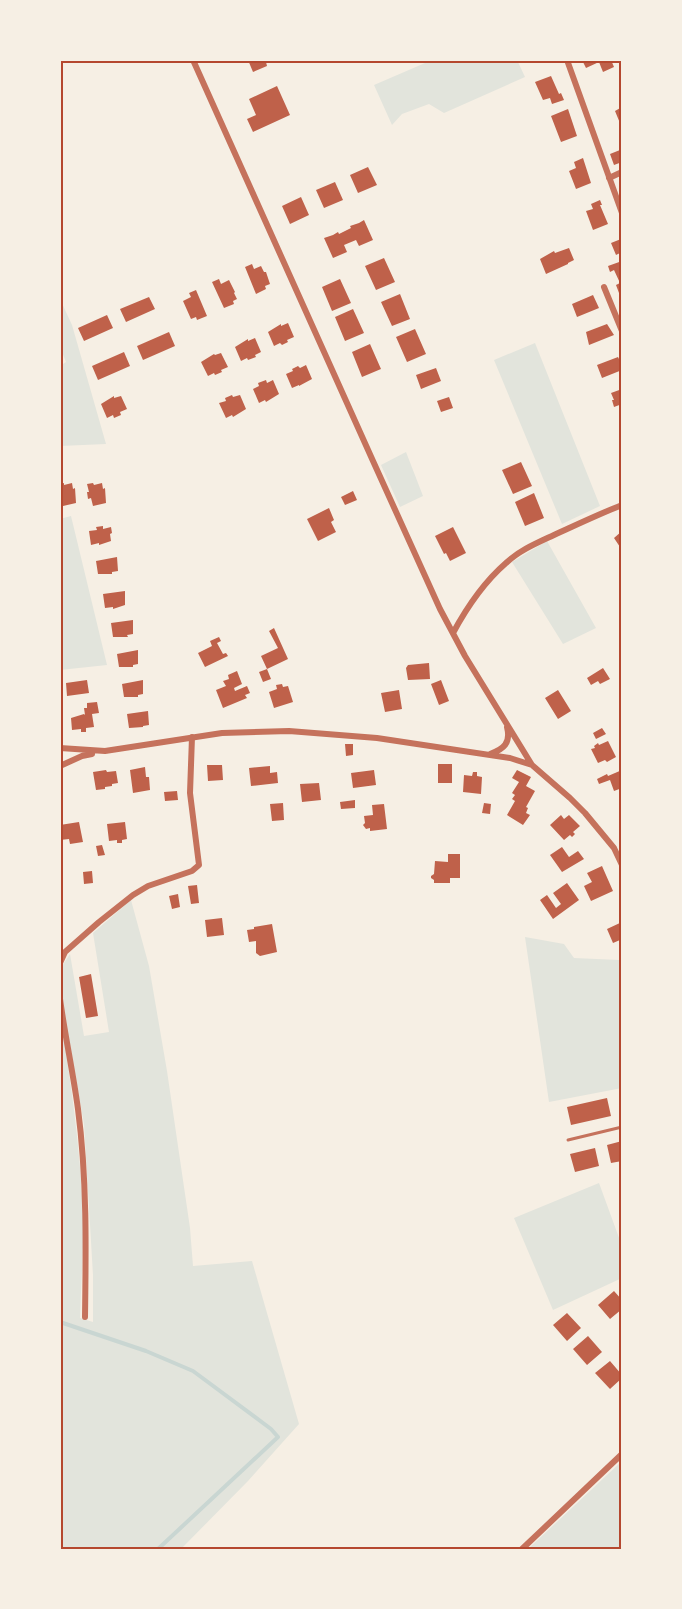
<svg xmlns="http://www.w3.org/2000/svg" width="682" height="1609" viewBox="0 0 682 1609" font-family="'Roboto Serif',serif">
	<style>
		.green { fill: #e2e4dc }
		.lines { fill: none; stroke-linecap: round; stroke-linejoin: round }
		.stream { stroke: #c9d6d2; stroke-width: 4 }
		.building { fill: #bf614a }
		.service { stroke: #c5725c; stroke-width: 3 }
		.minor { stroke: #c5725c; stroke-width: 6 }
		.neatline { fill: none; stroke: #b5482f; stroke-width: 2 }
	</style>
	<rect width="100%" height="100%" fill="#f6efe4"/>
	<path class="green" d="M432 60H517L525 77 444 113 429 104 402 114 392 125 374 85Z
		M60 299 72 325 106 444 60 446V366L66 362 60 347Z
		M535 343 600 506 562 524 494 360Z
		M406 452 423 496 400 507 381 465Z
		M71 516 107 665 60 670V519Z
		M547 541 596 628 563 644 512 562Z
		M131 900 149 966 167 1071 190 1228 193 1266 252 1261 299 1424 248 1481 181 1549H60V1011C70 1078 80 1144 83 1212 84 1247 81 1283 80 1318L93 1322V1275L84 1124 60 990 62 966 70 954 84 1036 109 1032 93 933Z
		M525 937 564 944 574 958 619 960 622 1003V1088L549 1102Z
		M599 1183 622 1246V1278L553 1310 514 1218Z
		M622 1461V1549H528Z"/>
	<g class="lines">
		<path class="stream" d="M60 1322 146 1351 193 1371 271 1429 278 1437 158 1549"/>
	</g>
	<path class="building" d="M248 60H271L266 62 267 66 253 72Z
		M582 60H611L614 67 603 72 599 62 586 68Z
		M551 76 559 94 561 93 564 100 552 104 550 98 543 100 535 82Z
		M277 86 290 115 253 132 247 119 256 115 249 99Z
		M622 107V128L615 111Z
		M568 109 577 136 561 142 551 116Z
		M620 150 622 154V162L614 165 610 154Z
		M583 158 591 183 576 189 569 171 576 168 574 162Z
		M368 167 377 185 358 193 350 175Z
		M335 182 343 200 324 208 316 190Z
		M301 197 309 215 290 224 282 206Z
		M600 200 602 205H600L608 224 593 230 586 211 593 209 591 204Z
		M364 220 373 240 359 246 356 240 344 245 347 252 333 258 324 238 333 235 338 232 339 234 351 228 350 226 359 223Z
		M621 239 622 252 616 255 611 243Z
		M569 248 574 260 568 263V264L546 274 540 259 554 251 555 253Z
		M384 258 395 282 376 290 365 266Z
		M622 261V292L619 293 616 285 620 283 614 270 610 272 608 266Z
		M252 264 254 269 261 266 264 272H266L270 284 265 286 266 289 256 294 245 267Z
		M219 279 221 284 229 280 235 292 234 293 237 299 233 301 234 304 224 308 212 282Z
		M340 279 351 303 332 311 322 287Z
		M196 290 207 316 197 320 196 317 191 319 183 301 191 297 189 293Z
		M400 294 410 319 392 326 381 302Z
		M593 295 599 308 577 317 572 304Z
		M149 297 155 309 126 322 120 309Z
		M353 309 364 333 345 341 335 317Z
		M107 315 113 328 84 341 78 328Z
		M288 323 294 337 287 340 288 342 282 345 280 343 274 346 268 332 281 324V326Z
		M607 324 614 335 589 345 586 332Z
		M415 329 426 354 407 362 396 337Z
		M169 332 175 346 143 360 137 346Z
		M255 338 261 352 255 355 256 357 248 360 247 358 241 361 235 347 248 339V341Z
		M370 344 381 369 362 377 352 352Z
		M124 352 130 366 98 380 92 366Z
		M221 353 228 367 221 370 222 372 215 375 214 373 208 376 201 362 214 354 215 355Z
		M618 357 622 365V370L602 378 597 365Z
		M306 365 312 379 299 386V385L292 388 286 374 293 371 292 369 298 366 300 368Z
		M436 368 441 381 421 389 416 375Z
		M266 380 267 383 273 380 279 394 266 402 265 400 259 403 253 389 259 386 258 383Z
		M622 389V404L614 407 612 400H614L611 393Z
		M232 395 233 397 240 395 246 409 233 417 232 415 226 418 219 403 226 401 225 398Z
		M114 396V398L121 396 127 409 120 412 121 415 114 418 113 415 107 418 101 404Z
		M449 397 453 408 441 412 437 401Z
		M521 462 532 486 513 494 502 470Z
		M64 483V485L72 483 73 489 75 488 76 503 63 506 61 498 60 499V484Z
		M93 483 94 485 102 483 103 489 105 488 106 503 93 506 91 498 88 499 87 492H89L87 484Z
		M353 491 357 500 345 505 341 497Z
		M534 493 544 518 525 526 515 502Z
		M329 508 334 520 331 522 336 532 318 541 307 519Z
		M103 526V529L111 527 112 533 110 534 111 541 99 545V543L91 545 89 531 97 530 96 527Z
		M453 527 466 553 450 561 446 553 444 554 435 536Z
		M622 531V550L614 538Z
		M117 557 118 571 112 572V574H98L96 561Z
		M125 591V605L113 609V607L105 608 103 594Z
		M133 620V634L127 635 128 637H113L111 623Z
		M274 628 288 659 267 669 261 656 278 648 269 631Z
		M219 637 221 641 217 643 223 654 226 653 228 656 205 667 198 653 212 646 210 641Z
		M138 650V664L133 665V667H119L117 654Z
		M429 663 430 679 408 680 406 668 408 665Z
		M603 668 610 679 600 684 598 681 591 685 587 678Z
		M267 669 271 679 263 682 259 672Z
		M237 671 242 684 234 688 235 691 247 686 250 693 245 695 247 698 223 708 216 690 226 686 223 681 229 679 228 675Z
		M87 680 89 693 67 696 66 683Z
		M143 680V694L138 695V697H124L122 684Z
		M441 680 449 701 439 705 431 684Z
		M282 684 283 687 288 686 293 702 274 708 269 692 277 689 276 685Z
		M399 690 402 709 385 712 381 693Z
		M558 690 571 711 558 719 545 698Z
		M97 702 99 713 92 714 94 727 86 728V732H81V729L72 730 71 718 84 714 85 715 84 708H87V703Z
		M148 711 149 725 143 726V727L129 728 127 714Z
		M602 728 606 734 596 739 593 733Z
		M608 741 616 757 607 762 605 760 598 763 591 749 595 748 594 746 598 743 599 745Z
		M345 744H353V755L346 756Z
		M438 764H452V783H438Z
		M207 765H222L223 780 208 781Z
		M270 766V773L277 772 278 783 251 786 249 768Z
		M145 767 146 777H149L150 790 133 793 130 770Z
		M106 770 107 772 116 771 118 783 112 784V786L105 787V789L96 790 93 772Z
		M374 770 376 785 353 788 351 773Z
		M517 770 531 777 526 786 535 791 526 807 528 808 526 813 530 815 523 825 507 815 515 801 512 799 515 795 512 793 519 782 512 778Z
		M622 770V788L614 791 610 780 599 784 597 779 607 774 608 776Z
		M473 772H477V776L482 777 481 794 463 792 464 775 472 776Z
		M319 783 321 800 302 802 300 784Z
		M177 791 178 800 165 801 164 792Z
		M355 800V808L341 809 340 802Z
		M283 803 284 820 272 821 270 804Z
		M484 803 491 804 490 814 482 813Z
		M384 804 387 829 370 831V828L366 829 363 825 365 823 364 816 373 815 372 805Z
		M561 815 564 819 569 815 580 826 573 832 575 834 572 837 570 835 564 840 550 825Z
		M79 822 83 842 70 844 69 839 60 840V825Z
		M125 822 127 839 122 840V843H117V840L109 841 107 824Z
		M102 845 105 855 98 856 96 846Z
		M562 847 569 857 578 851 584 859 562 872 550 855Z
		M448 854H460V878H450V883H434V880L431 878V876L434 874 435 861 448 862Z
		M602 866 613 891 591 901 584 886 592 882 587 873Z
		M92 871 93 883 84 884 83 872Z
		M567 883 579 900 553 919 540 900 547 895 556 908 561 904 553 893Z
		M197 885 199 903 191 904 188 886Z
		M178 894 180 907 172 909 169 896Z
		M222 918 224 935 207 937 205 920Z
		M622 922V945L620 940 613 943 607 929Z
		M272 924 277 952 260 956 256 953V941L249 942 247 930 254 929V927Z
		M91 974 98 1016 86 1018 79 977Z
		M607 1098 611 1116 571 1125 567 1107Z
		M622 1141V1161L611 1163 607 1145Z
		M595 1148 599 1166 575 1172 570 1154Z
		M614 1291 622 1300V1309L610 1319 598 1305Z
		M567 1313 581 1328 567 1341 553 1325Z
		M588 1336 602 1352 587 1365 573 1349Z
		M610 1361 622 1375V1378L610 1389 595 1373Z"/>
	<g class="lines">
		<path class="service" d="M568 1140 622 1127"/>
		<path class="minor" d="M193 60 373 461 440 609 465 656 532 765 570 798 585 813 614 848 622 865
			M567 60 622 213
			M609 178 622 172
			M604 287 622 331
			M453 633C467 607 483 583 506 563 520 550 537 543 554 535 576 525 599 514 622 505
			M60 748 105 751 222 733 289 731 377 738 510 758 532 765
			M490 754C504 749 511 743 507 727
			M60 766 82 756 92 754
			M60 963 65 952 99 922 133 895 148 886 192 871 199 865 190 793 192 737
			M60 999C65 1036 73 1072 78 1109 87 1178 86 1248 85 1317
			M522 1549 622 1454"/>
	</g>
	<rect width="682" height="1609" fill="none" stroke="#f6efe4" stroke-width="123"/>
	<rect x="62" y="62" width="558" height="1486" class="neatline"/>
</svg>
